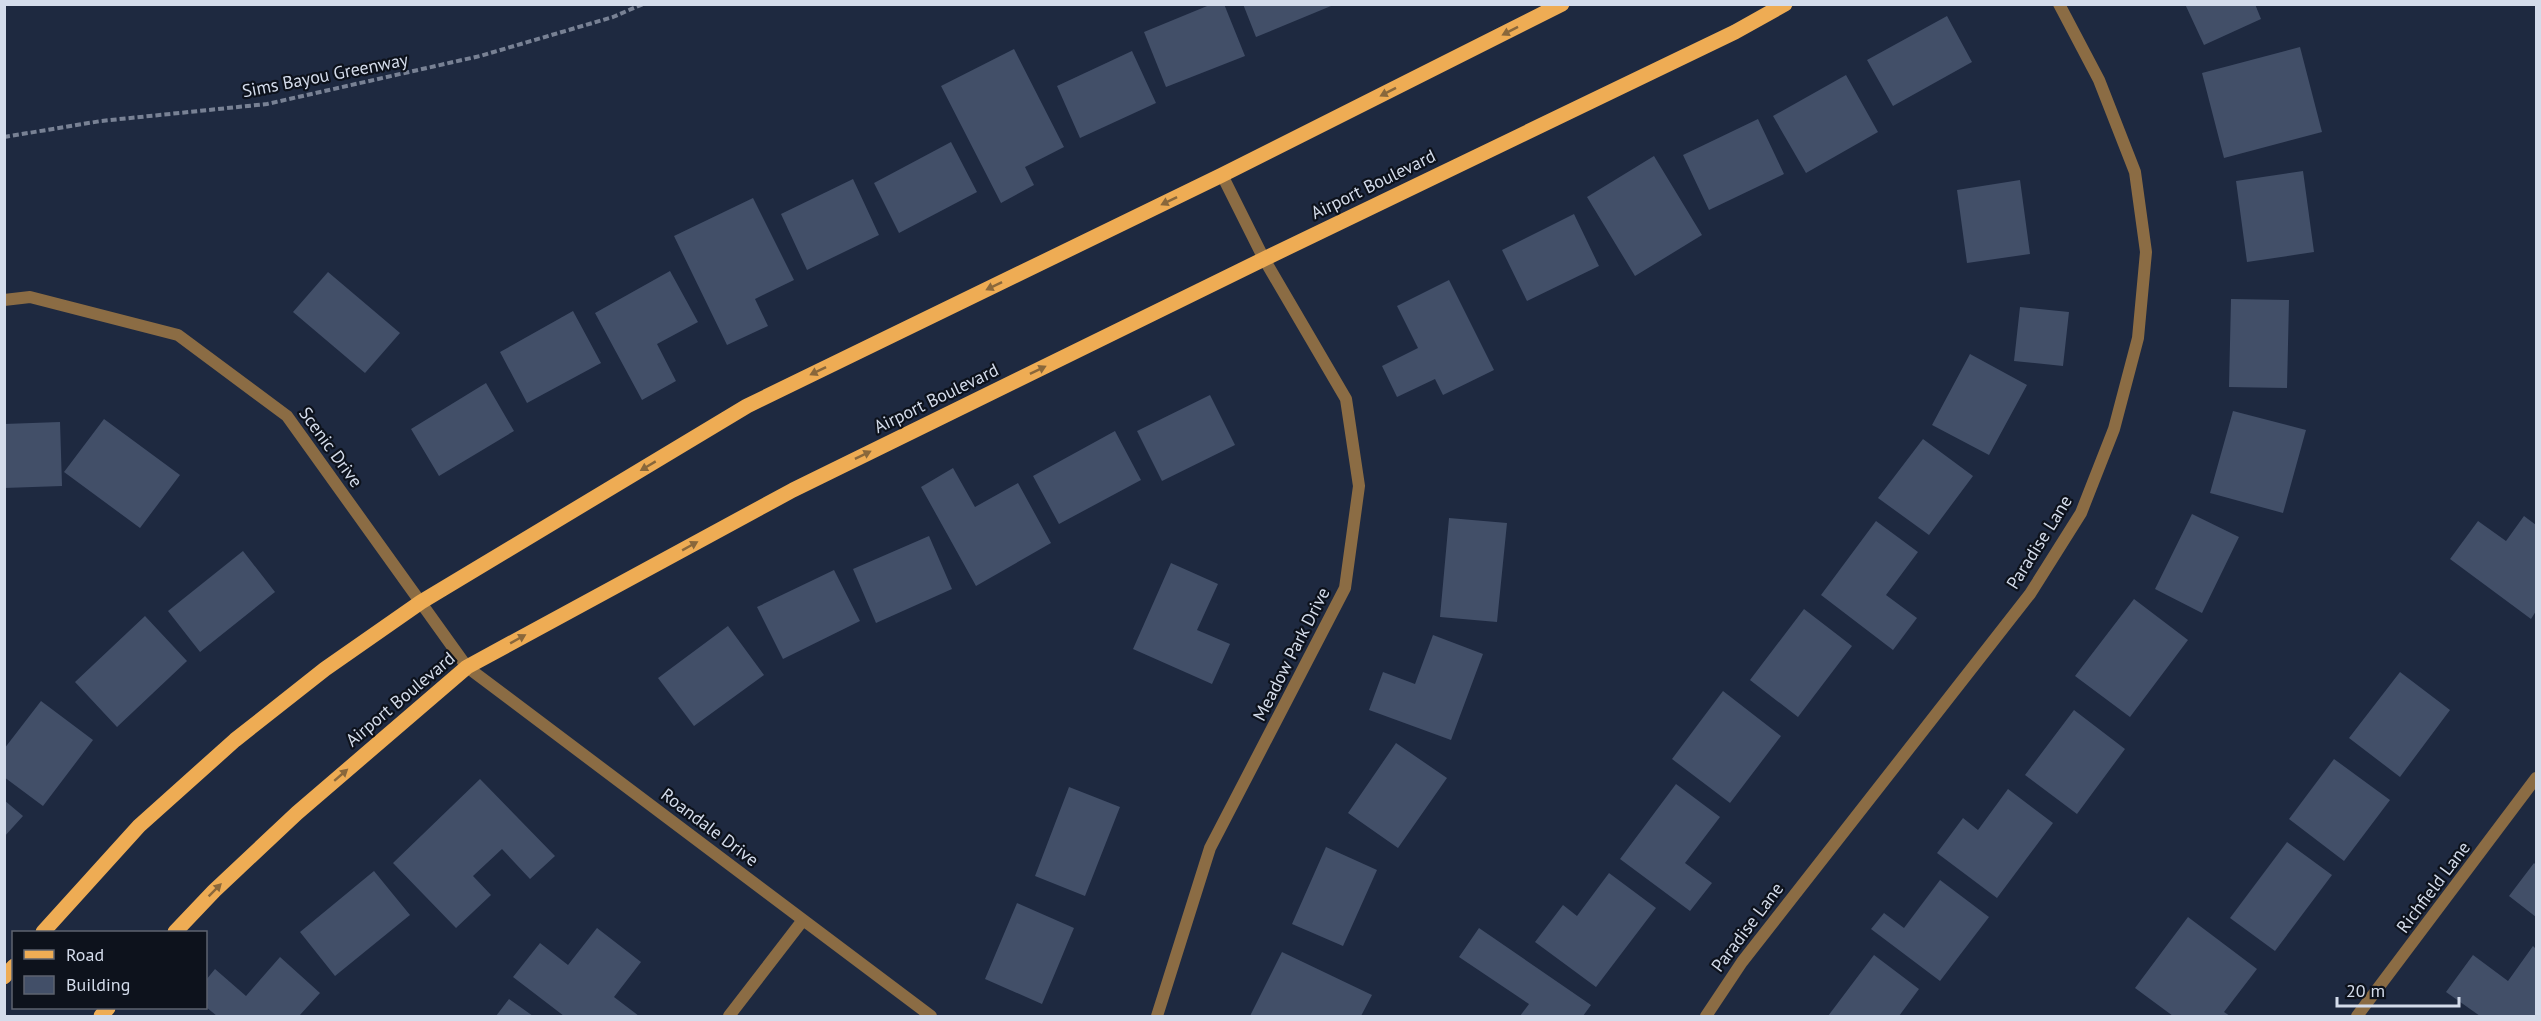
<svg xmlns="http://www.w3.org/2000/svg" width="2541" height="1021" viewBox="0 0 2541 1021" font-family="'PT Sans',sans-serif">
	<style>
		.building { fill: #424f68 }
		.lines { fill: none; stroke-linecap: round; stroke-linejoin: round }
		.path { stroke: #788194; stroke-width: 4; stroke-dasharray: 6 3; stroke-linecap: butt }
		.street { stroke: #8b6c44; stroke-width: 12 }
		.primary { stroke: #eeac54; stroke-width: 15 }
		.oneway { fill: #89673b }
		.labels { text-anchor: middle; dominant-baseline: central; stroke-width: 4.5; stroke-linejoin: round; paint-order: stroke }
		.street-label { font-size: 18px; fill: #d4dceb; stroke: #0d121c }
	</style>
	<rect width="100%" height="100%" fill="#1e2940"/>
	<path class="building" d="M1212 4H1224L1245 56 1166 87 1144 32Z
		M1243 4H1330L1331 6 1256 37Z
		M2185 4H2255L2261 19 2204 45Z
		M1947 16 1972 62 1893 106 1867 60Z
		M2300 47 2322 132 2224 158 2202 73Z
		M1014 49 1064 147 1025 167 1034 185 1001 203 941 86Z
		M1132 51 1156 103 1080 138 1057 86Z
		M1846 75 1878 132 1806 173 1773 116Z
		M1758 119 1784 174 1709 210 1683 155Z
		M951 142 977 192 899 233 874 183Z
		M1654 156 1702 235 1635 276 1587 197Z
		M2303 171 2314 252 2247 262 2236 181Z
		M853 179 879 235 807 270 781 214Z
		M2020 180 2030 254 1967 263 1957 190Z
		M753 198 794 280 755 299 768 326 727 345 674 236Z
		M1574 214 1599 266 1527 301 1502 250Z
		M670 271 698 322 657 344 676 381 642 400 595 313Z
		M328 272 400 333 365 373 293 312Z
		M1449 280 1494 370 1443 395 1435 379 1397 397 1382 366 1418 348 1397 306Z
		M2231 299 2289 300 2287 388 2229 387Z
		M2020 307 2069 312 2063 366 2014 361Z
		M573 311 601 363 527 403 500 352Z
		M1970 354 2027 385 1989 455 1932 425Z
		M486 383 514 431 439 476 411 429Z
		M1210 395 1235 445 1162 481 1137 431Z
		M2233 411 2306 430 2283 513 2210 493Z
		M104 419 180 475 140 528 64 472Z
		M60 422 62 486 4 488V424Z
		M1115 431 1141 480 1059 524 1033 476Z
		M1923 439 1973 476 1929 535 1878 498Z
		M953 468 975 507 1018 483 1051 543 976 586 921 487Z
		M2192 514 2239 537 2202 613 2155 589Z
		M2524 516 2536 525V611L2531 619 2450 559 2478 521 2506 541Z
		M1449 518 1507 523 1497 622 1440 617Z
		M1876 521 1918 552 1886 595 1917 618 1893 650 1821 595Z
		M929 536 952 589 876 623 853 569Z
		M243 551 275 592 200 652 168 611Z
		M1171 563 1218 584 1197 630 1230 644 1212 684 1133 649Z
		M834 570 860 621 783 659 757 607Z
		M2134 599 2188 640 2130 717 2075 676Z
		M1804 609 1852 646 1798 717 1750 680Z
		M145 616 187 661 117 727 75 682Z
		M728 626 764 675 694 726 658 678Z
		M1433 635 1483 654 1451 740 1369 710 1383 672 1415 684Z
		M2400 672 2450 710 2400 777 2349 738Z
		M1723 691 1781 736 1730 803 1672 759Z
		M41 701 93 740 43 806 4 777V749Z
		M2074 710 2125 749 2077 814 2025 775Z
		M1396 743 1447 778 1398 848 1348 813Z
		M2334 759 2390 800 2344 861 2289 819Z
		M480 779 555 856 530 879 502 849 473 876 491 895 456 928 393 863Z
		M1676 784 1720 817 1685 863 1712 883 1690 911 1620 859Z
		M1069 787 1120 807 1085 896 1035 876Z
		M2008 789 2053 823 1997 898 1937 853 1963 818 1978 830Z
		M4 800 23 816 4 837Z
		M2287 842 2332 875 2275 951 2230 918Z
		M1326 847 1377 870 1343 946 1292 924Z
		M2534 863 2536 865V917L2509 896Z
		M374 871 410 915 335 976 300 932Z
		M1609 873 1656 908 1596 987 1535 942 1563 905 1577 916Z
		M1940 880 1989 917 1940 981 1871 929 1884 913 1904 928Z
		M1017 903 1074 928 1042 1004 985 979Z
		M2188 917 2257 969 2224 1012 2230 1016H2173L2135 988Z
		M597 928 641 962 614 997 639 1016H564L513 977 540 943 568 965Z
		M1479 928 1591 1005 1583 1016H1520L1529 1004 1459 957Z
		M2533 946 2536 949V1016H2480L2446 992 2473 955 2508 981Z
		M1282 952 1372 995 1361 1016H1250Z
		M1874 955 1919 989 1899 1016H1828Z
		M280 957 320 993 299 1016H217L206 1007V980L215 969 246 996Z
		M509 999 533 1016H496Z"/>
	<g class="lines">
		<path class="path" d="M4 137 101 121 267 104 480 56 613 17 643 4"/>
		<path class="street" d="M4 300 30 297 178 335 287 416 467 667 931 1016
			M729 1016 803 920
			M1157 1016 1210 848 1345 588 1359 486 1346 399 1264 259 1222 175
			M1706 1016 1742 962 2030 594 2081 513 2114 429 2138 338 2146 252 2135 172 2099 80 2059 4
			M2357 1016 2536 778"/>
		<path class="primary" d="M43 932 139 826 235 740 325 669 421 602 747 406 1222 175 1562 4
			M175 932 214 891 297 813 467 667 793 490 1264 259 1735 32 1785 4
			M4 977 14 966
			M101 1016 108 1008"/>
	</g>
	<defs><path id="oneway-solid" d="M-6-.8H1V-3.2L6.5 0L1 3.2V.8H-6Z" transform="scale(1.5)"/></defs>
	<g class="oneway">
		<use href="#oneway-solid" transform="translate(1510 31) rotate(153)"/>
		<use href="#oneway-solid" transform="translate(1388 92) rotate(153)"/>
		<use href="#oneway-solid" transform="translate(1169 201) rotate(154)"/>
		<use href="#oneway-solid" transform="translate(994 286) rotate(154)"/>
		<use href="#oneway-solid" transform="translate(1038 370) rotate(-26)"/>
		<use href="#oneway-solid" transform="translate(818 371) rotate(154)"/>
		<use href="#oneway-solid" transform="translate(863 455) rotate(-26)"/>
		<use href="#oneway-solid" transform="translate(648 466) rotate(149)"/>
		<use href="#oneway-solid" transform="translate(690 546) rotate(-29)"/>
		<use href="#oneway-solid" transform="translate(518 639) rotate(-29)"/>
		<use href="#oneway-solid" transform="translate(341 775) rotate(-41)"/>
		<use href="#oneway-solid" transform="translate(215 890) rotate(-45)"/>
	</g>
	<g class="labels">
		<g class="street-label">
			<text transform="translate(325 75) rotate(-11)">Sims Bayou Greenway</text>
			<text transform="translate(1373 184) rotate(-26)">Airport Boulevard</text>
			<text transform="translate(936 398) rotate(-26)">Airport Boulevard</text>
			<text transform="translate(331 447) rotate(54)">Scenic Drive</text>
			<text transform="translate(2039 542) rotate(-58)">Paradise Lane</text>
			<text transform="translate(1291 654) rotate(-63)">Meadow Park Drive</text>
			<text transform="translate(400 699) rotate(-40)">Airport Boulevard</text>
			<text transform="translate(710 827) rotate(37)">Roandale Drive</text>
			<text transform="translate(2433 887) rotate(-53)">Richfield Lane</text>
			<text transform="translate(1747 927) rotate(-53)">Paradise Lane</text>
		</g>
	</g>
	<rect width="2541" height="1021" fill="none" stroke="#d4dceb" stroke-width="12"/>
	<rect x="12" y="931" width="195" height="78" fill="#0d121c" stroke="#5d636f" stroke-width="1.5"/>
	<rect x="24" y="950" width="30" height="9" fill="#eeac54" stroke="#5d636f" stroke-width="1.5"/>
	<text x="66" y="961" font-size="18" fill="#d4dceb">Road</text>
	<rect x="24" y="976" width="30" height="18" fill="#424f68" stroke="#5d636f" stroke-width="1.5"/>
	<text x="66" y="991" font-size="18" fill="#d4dceb">Building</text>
	<path d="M2337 997v9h122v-9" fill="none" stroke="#d4dceb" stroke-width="3"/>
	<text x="2346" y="997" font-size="18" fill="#d4dceb" stroke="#0d121c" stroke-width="4.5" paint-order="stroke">20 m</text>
</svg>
